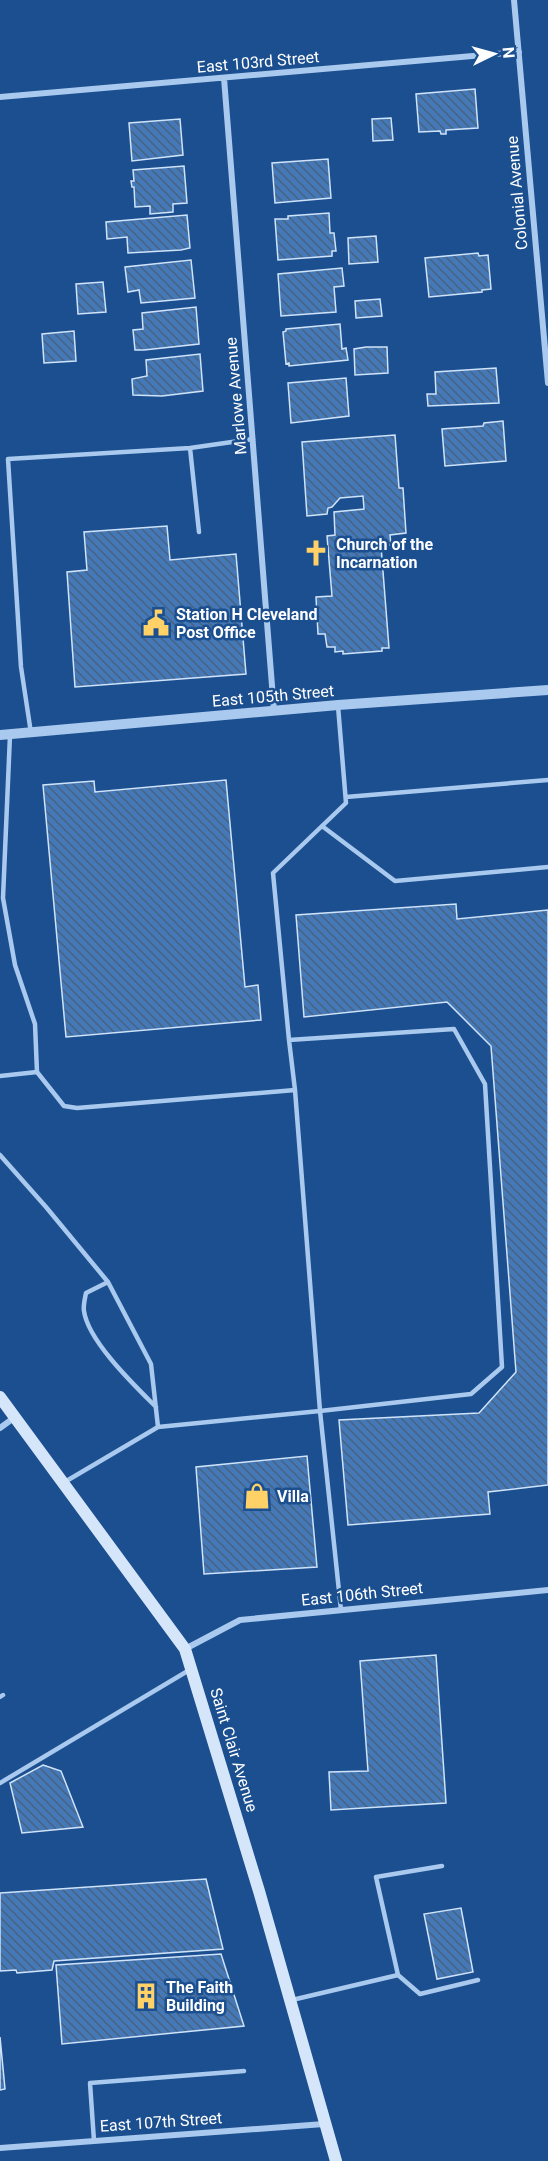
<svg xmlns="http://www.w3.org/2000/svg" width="548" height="2161" viewBox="0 0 548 2161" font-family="Roboto,sans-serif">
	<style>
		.building { fill: url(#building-back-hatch); stroke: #cfe3fa; stroke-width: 1.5 }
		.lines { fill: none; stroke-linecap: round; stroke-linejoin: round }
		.service { stroke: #a9c9ee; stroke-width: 4.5 }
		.minor { stroke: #a9c9ee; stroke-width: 6 }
		.tertiary { stroke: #a9c9ee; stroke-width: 10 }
		.secondary { stroke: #d6e6fa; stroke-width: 12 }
		.labels { text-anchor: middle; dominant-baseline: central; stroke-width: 5; stroke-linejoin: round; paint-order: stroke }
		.street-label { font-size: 16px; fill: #fff; stroke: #1b4f8f }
		.poi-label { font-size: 16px; font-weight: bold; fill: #fff; stroke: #1b4f8f; text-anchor: start }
	</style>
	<defs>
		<pattern id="building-back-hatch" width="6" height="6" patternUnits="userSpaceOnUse" patternTransform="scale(1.5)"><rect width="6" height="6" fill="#4478b7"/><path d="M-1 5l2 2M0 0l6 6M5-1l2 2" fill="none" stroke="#486282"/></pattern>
	</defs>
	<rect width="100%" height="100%" fill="#1b4f8f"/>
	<path class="building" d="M475 89 478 128 446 130V134H441L440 131 419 132 416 94Z
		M391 118 393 140 373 141 372 119Z
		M180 119 183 155 132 161 129 123Z
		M328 159 331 198 275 203 272 163Z
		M184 166 187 203 173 204V212L150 214V206L135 207 134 187H132L131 181H134L133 170Z
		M329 213 330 233H334L336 251H332V256L278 260 275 219H288V216Z
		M187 215 190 248 181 250 128 253 127 237 107 239 106 222Z
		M376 236 378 262 349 264 348 238Z
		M478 253 479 256 488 255 491 289 482 290V292L429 297 425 258Z
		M191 260 195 298 141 303 139 290 128 292 125 267Z
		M342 268 344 286 334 287 336 312 281 316 278 274Z
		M103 282 106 312 78 314 76 284Z
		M380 299 382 316 356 318 355 301Z
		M196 307 199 344 144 350H135L133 330 143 329 142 313Z
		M340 324 342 349 346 348 348 360 289 366V363L286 364 283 332 286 331V329Z
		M74 331 76 361 44 363 42 334Z
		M366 347H387L388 373 355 375 354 349Z
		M200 354 203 391 162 396 133 395 132 379 147 376 146 360Z
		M496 368 499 403 428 406 427 394H436L435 372Z
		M346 378 349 416 291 423 288 383Z
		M503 421 506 461 445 466 442 429 483 426 484 423Z
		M395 435 399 488H403L406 533 390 535 391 545 381 546 389 648H382V651L343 654V651L335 652V647H327L325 634H318L316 597 332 596 327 536 335 535 334 512 364 509 363 496 340 498 332 507 328 508 327 514 307 516 302 442Z
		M167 526 170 560 236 554 246 674 75 687 67 572 87 570 84 532Z
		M226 780 245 987 258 985 261 1020 66 1037 43 785 94 781 95 792Z
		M456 904 457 919 548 910V1485L488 1492 490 1514 348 1525 339 1420 479 1413 516 1372 491 1046 447 1002 304 1017 296 915Z
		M307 1456 317 1567 204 1574 196 1467Z
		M436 1655 446 1803 331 1810 329 1772 368 1771 360 1661Z
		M43 1765 61 1771 83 1827 22 1833 10 1783Z
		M206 1879 223 1949 54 1961 52 1970 17 1973 16 1970 0 1971V1893Z
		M461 1908 473 1972 437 1979 424 1914Z
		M221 1954 244 2026 62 2044 56 1965Z
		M0 2037 5 2089 0 2090Z"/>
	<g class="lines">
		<path class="service" d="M190 448 253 439
			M31 733 21 667 8 459 190 448 199 532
			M10 735 3 898 15 965 35 1024 37 1072
			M346 797 548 780
			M322 826 395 881 548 867
			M289 1040 273 873 346 803 338 706
			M0 1076 37 1072 64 1106 77 1108 295 1090 289 1040 454 1029 485 1084 502 1367 471 1394 320 1411 341 1610
			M0 1155 46 1207 108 1282 151 1364 158 1427
			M108 1282 86 1293C85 1298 83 1306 84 1311 88 1341 135 1386 156 1407
			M63 1483 158 1427 320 1411 295 1090
			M0 1697 3 1695
			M0 1783 191 1669
			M398 1975 376 1877 442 1866
			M292 2000 398 1975 420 1994 478 1980
			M94 2141 90 2083 244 2071"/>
		<path class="minor" d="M514 0 548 383
			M224 78 274 711
			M0 97 519 52
			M0 1428 15 1417
			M185 1649 240 1620 548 1590
			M0 2148 324 2124"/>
		<path class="tertiary" d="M0 735 338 705 548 690"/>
		<path class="secondary" d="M0 1397 185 1649 259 1891 336 2161"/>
	</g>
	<defs>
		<g id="church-bare" transform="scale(2.07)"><path d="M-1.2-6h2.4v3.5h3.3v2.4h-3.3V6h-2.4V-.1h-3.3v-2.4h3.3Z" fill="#ffd166" stroke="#1b4f8f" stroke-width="2.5" paint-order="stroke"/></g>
		<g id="civic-bare" transform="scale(2.07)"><path d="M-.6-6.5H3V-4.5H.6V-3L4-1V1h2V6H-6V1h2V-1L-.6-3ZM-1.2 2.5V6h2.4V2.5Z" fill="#ffd166" stroke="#1b4f8f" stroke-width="2.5" paint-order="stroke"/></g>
		<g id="shop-bare" transform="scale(2.07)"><path d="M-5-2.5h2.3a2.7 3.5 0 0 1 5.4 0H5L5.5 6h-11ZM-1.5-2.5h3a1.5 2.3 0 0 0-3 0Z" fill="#ffd166" stroke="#1b4f8f" stroke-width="2.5" paint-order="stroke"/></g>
		<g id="building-bare" transform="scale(2.07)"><path d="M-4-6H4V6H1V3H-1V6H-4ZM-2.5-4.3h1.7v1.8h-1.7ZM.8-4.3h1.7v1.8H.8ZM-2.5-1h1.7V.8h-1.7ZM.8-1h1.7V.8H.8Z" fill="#ffd166" stroke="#1b4f8f" stroke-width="2.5" paint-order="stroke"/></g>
	</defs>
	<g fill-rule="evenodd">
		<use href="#church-bare" x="316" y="553"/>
		<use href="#civic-bare" x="156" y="623"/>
		<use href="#shop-bare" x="257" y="1496"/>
		<use href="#building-bare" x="146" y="1996"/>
	</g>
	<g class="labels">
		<g class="street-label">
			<text transform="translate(258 62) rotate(-5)">East 103rd Street</text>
			<text transform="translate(517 193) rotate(-95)">Colonial Avenue</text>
			<text transform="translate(236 396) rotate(-95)">Marlowe Avenue</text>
			<text transform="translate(273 696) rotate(-5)">East 105th Street</text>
			<text transform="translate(362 1594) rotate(-6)">East 106th Street</text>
			<text transform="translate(234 1750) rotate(73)">Saint Clair Avenue</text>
			<text transform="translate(161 2122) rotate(-4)">East 107th Street</text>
		</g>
		<g class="poi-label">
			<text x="336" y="544">Church of the<tspan x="336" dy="18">Incarnation</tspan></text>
			<text x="176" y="614">Station H Cleveland<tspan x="176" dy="18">Post Office</tspan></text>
			<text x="277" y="1496">Villa</text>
			<text x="166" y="1987">The Faith<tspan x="166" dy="18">Building</tspan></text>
		</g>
	</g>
	<g transform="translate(494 54) rotate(85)" stroke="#1b4f8f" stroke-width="4.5" paint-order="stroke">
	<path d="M0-4.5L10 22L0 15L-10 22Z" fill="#ffffff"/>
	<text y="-9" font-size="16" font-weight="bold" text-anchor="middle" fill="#ffffff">N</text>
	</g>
</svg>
